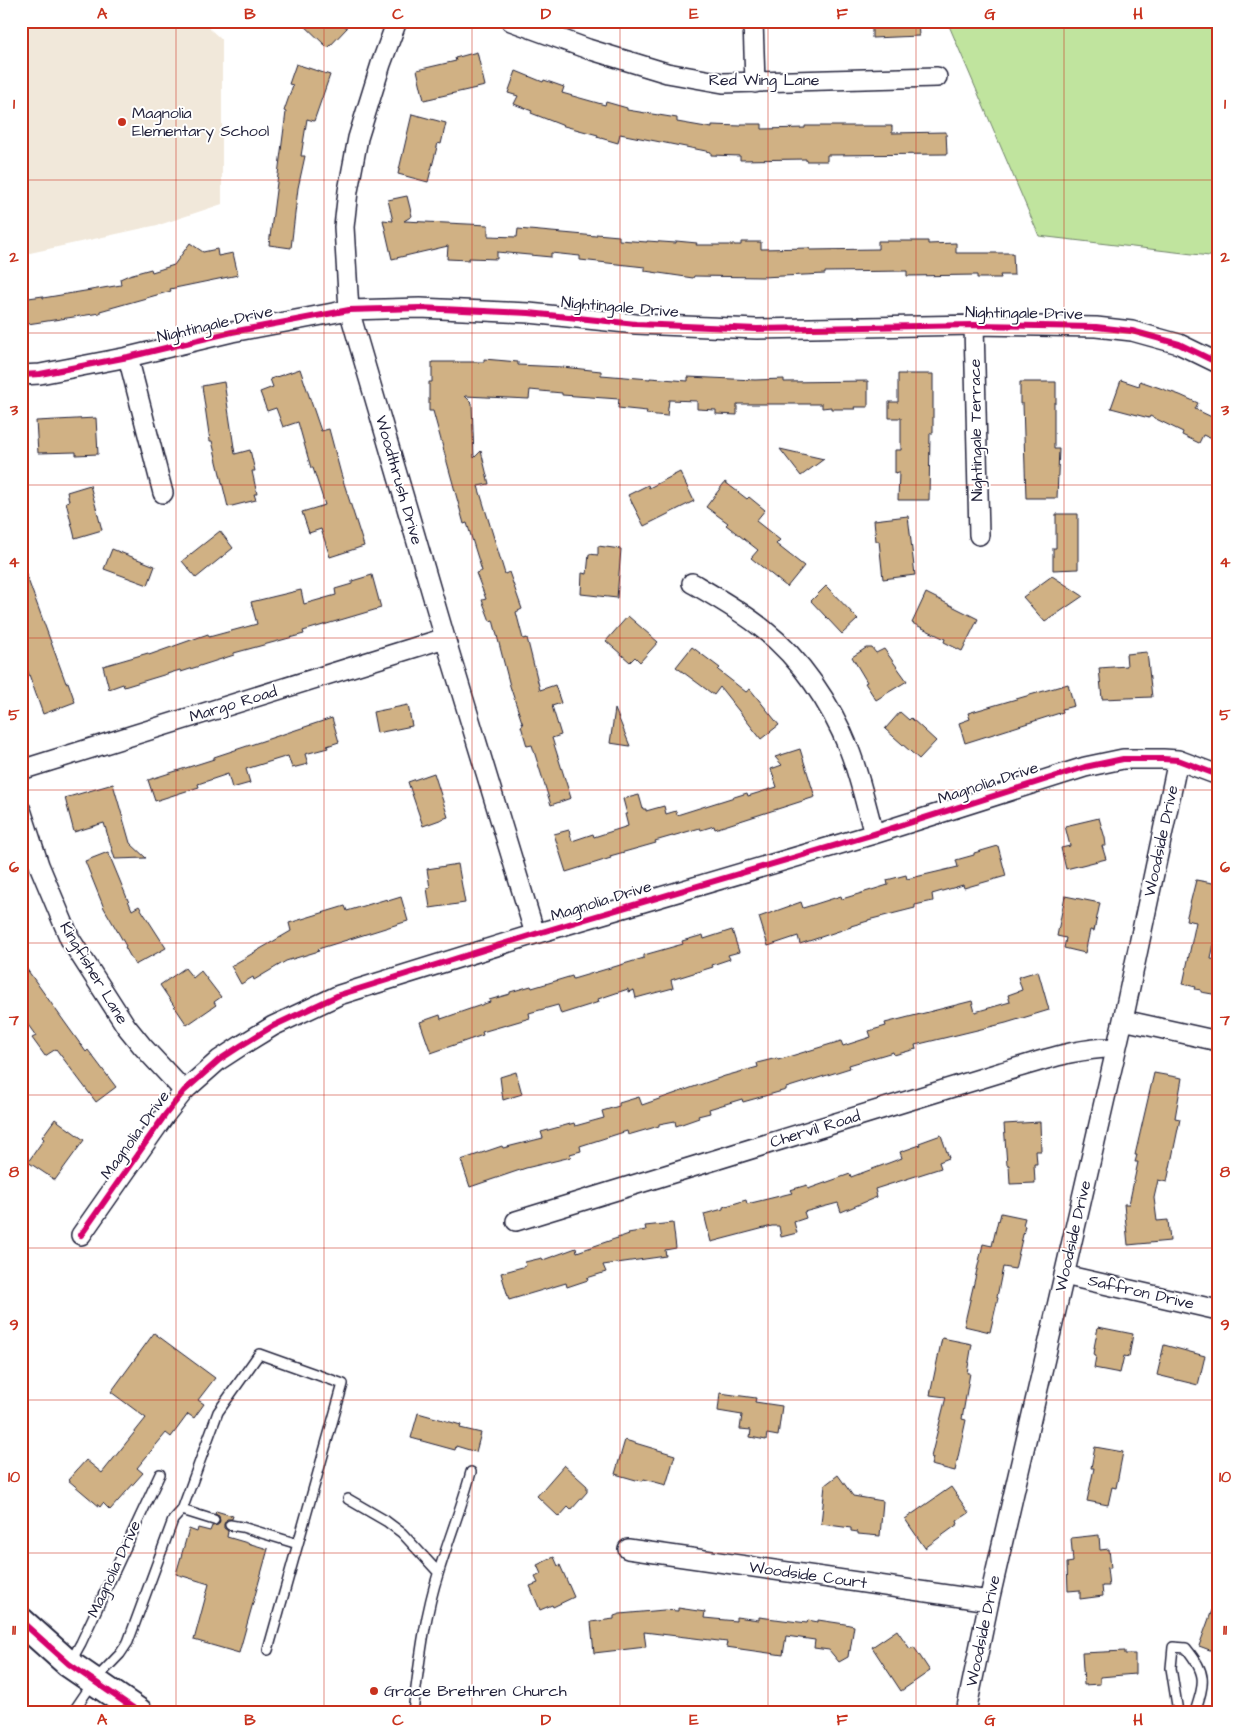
<svg xmlns="http://www.w3.org/2000/svg" width="1239" height="1733" viewBox="0 0 1239 1733" font-family="'Architects Daughter',sans-serif">
	<style>
		.built { fill: #f1e8da }
		.green { fill: #c0e49e; stroke: #71836c }
		.building { fill: #d0b184; stroke: #22223b }
		.lines { fill: none; stroke-linecap: round; stroke-linejoin: round }
		.service-casing { stroke: #22223b; stroke-width: 12 }
		.minor-casing { stroke: #22223b; stroke-width: 22 }
		.secondary-casing { stroke: #22223b; stroke-width: 30 }
		.service { stroke: #fff; stroke-width: 9 }
		.minor { stroke: #fff; stroke-width: 19 }
		.secondary { stroke: #fff; stroke-width: 26 }
		.cycleway-casing { stroke: #fff; stroke-width: 9 }
		.cycleway { stroke: #d6006c; stroke-width: 6 }
		.grid { fill: none; stroke: #c8321e; stroke-width: 1; stroke-opacity: 0.55 }
		.poi-dot { fill: #c8321e; stroke: #fff; stroke-width: 2 }
		.labels { text-anchor: middle; dominant-baseline: central; stroke-width: 4; stroke-linejoin: round; paint-order: stroke }
		.street-label { font-size: 16px; fill: #22223b; stroke: #fff }
		.poi-label { font-size: 16px; fill: #22223b; stroke: #fff; text-anchor: start }
		.neatline { fill: none; stroke: #c8321e; stroke-width: 2 }
		.grid-label { font-size: 16px; text-anchor: middle; font-weight: bold; fill: #c8321e }
	</style>
	<rect width="100%" height="100%" fill="#fff"/>
	<filter id="ink" filterUnits="userSpaceOnUse"><feTurbulence type="fractalNoise" baseFrequency=".02" numOctaves="2"/><feDisplacementMap in="SourceGraphic" scale="10" xChannelSelector="R" yChannelSelector="G"/><feConvolveMatrix kernelMatrix="1 2 1 2 8 2 1 2 1" color-interpolation-filters="sRGB"/></filter>
	<g filter="url(#ink)">
		<path class="built" d="M21 21H201L222 40V204L162 224 21 255Z"/>
		<path class="green" d="M947 21H1218V257L1039 236Z"/>
		<path class="building" d="M300 21H339L347 28 328 48Z
			M872 21H918L919 36 872 38Z
			M477 52 485 86 424 100 417 70 456 61 455 58Z
			M296 64 330 75 314 121 307 119 301 156H305L298 188 291 248 269 245 286 112 284 111 293 85 289 84Z
			M516 71 543 82 544 80 564 87 562 93 605 105 606 102 627 108V110L677 118V122L712 128V125L741 126V124H762V129L805 128V126H892V133L946 132 947 154 827 155V161H806V159L740 160V156L711 155V152L620 134 618 143 597 137 598 135 564 126 531 113 532 111 514 104 518 96 508 93Z
			M412 114 446 123 441 144 438 143 428 182 398 174Z
			M407 196 412 216 404 221 488 225V236L517 237 518 229 596 236V234L619 236V240L647 242V241L676 243V241L697 243 696 245H741V242H761V249L810 248V250L878 249V241H928V244L956 243V253H1013L1014 275H1000L1001 278H977V275L907 276V271L825 272V274L762 277 694 276 693 278 645 271V267L580 260V256L551 253V257L497 252V259L469 258V260L447 259 448 246 392 259 383 220 393 221 388 200Z
			M190 243 203 252 217 249 218 256 233 253 238 275 170 289 171 291 100 311V313L21 325V299L43 296V298L121 285 120 279 129 275 151 269 152 272 174 265Z
			M484 359 518 362V365L562 367 601 371V375L650 379V378L688 381V377L755 380 784 379V382L868 381V407H854L855 409H831V407L822 408V404H737V415L716 414V410L697 409V401L669 400 667 416 646 414 647 411 618 408 619 399 562 395V393L530 390 529 399 465 396 472 403 474 458 481 451 489 484 478 486 505 574 509 572 522 609 516 612 523 639 527 638 540 690 555 685 561 703 552 706 561 735 552 738 571 798 551 805 532 745 527 746 521 726 523 725 510 686 493 620 490 621 482 600 486 599 476 573 482 571 467 523 464 524 433 411H429V382H432V362H484Z
			M300 369 321 431 329 429 341 474 364 546 330 557 321 529 309 533 302 512 325 505 313 468H311L298 422 283 427 276 408 267 411 260 392 273 387 270 379Z
			M898 374H933V433H930L929 500H898L899 472 895 473V450H901V418H889V402H898Z
			M1121 380 1139 386 1140 381 1180 395 1198 403 1195 409 1218 420V427L1212 439 1203 435 1199 443 1182 435 1183 432 1150 416 1149 418 1111 408Z
			M224 382 235 454 250 450 255 471H252L257 494H254L256 500 228 507 212 441H210L202 386Z
			M1020 382H1056V403H1054V449H1059L1057 498H1026L1023 404H1020Z
			M96 418 98 454 76 455V452L38 453 36 421Z
			M780 449 824 459 801 476Z
			M680 472 694 501 644 526 628 495 648 485 649 488Z
			M725 482 747 499 749 497 765 510 756 521 780 540 776 544 804 566 787 587 751 558 758 550 726 525 728 523 706 507Z
			M90 485 102 530 75 538 66 502 69 501 67 492Z
			M1056 514H1078V569L1053 570V548H1056Z
			M908 516 915 575 883 579 879 541H876L874 520Z
			M220 531 233 548 196 578 182 561Z
			M598 546 621 549 617 598 581 594 582 573 587 574 589 554 598 555Z
			M112 549 155 566 148 585 104 569Z
			M21 566H23L66 683 68 682 75 702 43 714 21 652Z
			M372 575 381 608 303 631 304 634 234 653V655L181 672 180 670 124 687 123 684 109 689 103 666 148 653 149 655 208 634 209 637 257 624 251 602 301 590 304 604 336 595 335 589 352 584V581Z
			M1052 576 1083 596 1045 622 1023 597Z
			M826 586 858 619 842 634 811 601Z
			M926 593 978 619 962 651 944 642 945 639 912 623Z
			M628 616 658 642 640 662 635 657 630 662 606 641Z
			M692 647 720 668 718 670 746 692 750 689 779 725 761 739 720 687 714 695 676 667Z
			M866 648H872L876 653 884 649 907 681 876 700 865 683 867 682 852 657Z
			M1147 652 1152 697 1102 699 1099 668 1127 666 1126 654Z
			M1068 684 1074 706 1062 709 1063 712 965 743 959 723 970 719 968 713Z
			M408 705 412 726 377 733 373 712Z
			M615 709 630 746 610 743Z
			M900 712 909 720 911 718 936 741 919 759 885 729Z
			M332 718 339 742 327 746 328 748 305 754 308 764 292 768 288 756 246 769 250 783 232 788 228 774 198 784 199 787 155 801 148 780 214 759V757Z
			M800 749 815 797 715 829 714 826 701 830 700 828 655 841 656 843 610 856 611 858 566 872 554 834 569 830 572 841 593 834 594 837 628 826 625 814H627L623 799 639 795 643 809H646V811L664 806 666 814 676 811 677 815 747 793 748 796 777 787 771 769 782 765 775 757Z
			M434 773 448 817 423 826 408 782Z
			M113 784 130 843 146 858 115 859 104 823 74 832 65 798Z
			M1099 818 1105 838 1106 846H1102L1106 859 1066 869 1061 848 1070 846 1065 826Z
			M998 846 1006 876 964 888 963 885 932 894 933 901 915 905V908L868 920V921L851 926V927L800 944 798 936 768 946 759 917 801 902 803 908 841 896 842 899 888 885 887 880 906 875 907 879 958 867 956 860 974 855V853Z
			M108 852 132 910 139 906 166 948 135 965 125 947 126 946 104 908 85 861Z
			M458 864 465 903 430 908 427 888H430L427 869Z
			M1196 880 1218 884V922L1211 959 1218 960V995L1201 992V990L1195 989 1196 987 1183 984 1196 922 1186 920Z
			M1065 896 1100 903 1094 931 1090 930 1085 953 1064 948 1066 938 1057 936Z
			M401 897 408 921 318 949 319 951 286 961 254 980 253 977 241 984 231 966 291 931 289 923 345 906 347 911 387 899 388 901Z
			M732 930 739 952 728 955 730 959 712 965 713 967 671 980 673 988 636 998 634 990 628 992V989L598 999 599 1002 561 1014 558 1005 529 1013 530 1018 482 1032 483 1035 431 1053 420 1022 440 1015 441 1019 490 1002 489 1000 510 994V992L531 986 532 988 572 976 573 979 644 958V955L683 944 682 941 703 935 704 939Z
			M21 961 86 1052 88 1050 116 1087 96 1102 56 1049 45 1056 32 1038 36 1036 21 1015Z
			M185 968 193 978 201 971 221 997 214 1002 216 1005 187 1025 160 985Z
			M1038 971 1049 1010 1006 1023 915 1045 916 1049 894 1055 893 1052 849 1065 850 1068 786 1088V1090L743 1102 742 1099 709 1109 710 1113 698 1116 699 1118 676 1126 675 1121 659 1124V1126L628 1135 627 1131 580 1146 581 1151 570 1154 571 1157 526 1168 470 1187 461 1160 502 1146 503 1148 543 1138 541 1132 574 1123 575 1126 604 1118 602 1111 619 1106V1103L639 1097 642 1105 725 1076 758 1067 757 1063 777 1058 778 1060 841 1041 843 1046 871 1037 869 1031 886 1026 885 1023 972 1001 975 1012 1010 1002 1008 995 1022 990 1018 977Z
			M516 1072 522 1094 503 1100 500 1077Z
			M1154 1073 1182 1078 1175 1118 1180 1119 1167 1182 1158 1180 1154 1198 1157 1221 1168 1220 1170 1241 1128 1245 1124 1204H1129L1138 1162H1135L1137 1155H1135Z
			M55 1119 84 1140 55 1180 28 1162 44 1139 42 1137Z
			M1040 1122 1041 1151H1036L1037 1164H1034L1035 1183 1010 1184 1009 1165H1007L1004 1124Z
			M941 1135 949 1158 939 1162 941 1168 875 1189 877 1197 841 1212 838 1203 804 1212 806 1218 794 1222 797 1233 781 1237 779 1226H772L711 1242 704 1214 723 1209V1207L746 1200 747 1204 792 1193 790 1190 807 1185 808 1189 850 1174 851 1177 902 1158 900 1152 920 1145 919 1143Z
			M1001 1213 1025 1218 1023 1225 1025 1226 1015 1269 1003 1267 997 1297 998 1298 990 1332 964 1326 983 1244 992 1246 998 1220 999 1221Z
			M673 1223 676 1248 665 1250 666 1256 603 1265 606 1272 587 1278 588 1280 567 1287 566 1283 509 1300 501 1273 526 1266 525 1262 542 1258 543 1260 576 1248 577 1252 629 1234 628 1233 646 1230 645 1226Z
			M1098 1327 1133 1334 1129 1357 1124 1356 1120 1373 1094 1368 1096 1356 1094 1355 1095 1348H1094Z
			M154 1333 215 1378 198 1400 204 1404 194 1418 188 1414 171 1437 166 1433 137 1468 143 1473 110 1510 103 1503 100 1507 68 1480 86 1460 102 1473 146 1418 111 1392Z
			M942 1338 972 1344 967 1373H970L962 1419 966 1420 955 1471 931 1465 933 1458 931 1457 946 1397 930 1395Z
			M1164 1345 1205 1356 1198 1385 1157 1375Z
			M720 1393 756 1398 755 1402 782 1406 778 1436 767 1434 766 1440 750 1437 751 1430 740 1429 742 1415 718 1411Z
			M418 1413 461 1425 460 1428 481 1433 476 1452 456 1446 455 1450 411 1438Z
			M625 1440 675 1455 666 1485 644 1479 643 1481 636 1480 615 1474Z
			M1095 1447 1123 1452 1116 1488 1112 1487 1108 1505 1087 1501 1094 1468H1091Z
			M564 1465 587 1486V1492L571 1510 568 1507 559 1517 537 1496Z
			M838 1475 853 1496 883 1501 880 1536 858 1534V1532L851 1531V1528L821 1524 825 1485Z
			M951 1487 969 1513 957 1521 958 1524 925 1548 905 1519Z
			M216 1511 233 1516 232 1519H227L224 1524V1528L228 1531 227 1537 268 1549 239 1653 194 1640 209 1584 176 1574 189 1529 197 1532 198 1528 210 1531 212 1526 218 1525 220 1521 219 1516 215 1514Z
			M1099 1535 1100 1550 1109 1549 1111 1568H1107L1109 1586H1102L1103 1596 1080 1599V1590L1068 1591 1067 1563 1073 1562 1071 1538Z
			M554 1557 558 1566 560 1565 574 1597 553 1607 552 1605 540 1610 530 1586 538 1583 535 1577 541 1574 537 1565Z
			M1216 1599 1218 1600V1653L1199 1646Z
			M678 1608 705 1612 704 1618 736 1621V1617L759 1620V1617L807 1623 808 1620 818 1622V1620L845 1624 854 1626 850 1651 849 1650 848 1657 839 1662 829 1650 814 1648 815 1640 786 1636 783 1655 726 1647 727 1642 644 1632 646 1647 594 1653 591 1622 614 1619V1616L620 1614 664 1610 678 1611Z
			M897 1630 910 1649 914 1647 930 1671 901 1691 872 1647Z
			M1125 1651V1654H1135V1674L1100 1677V1684L1084 1685 1082 1653Z"/>
		<g class="lines">
			<g class="service-casing">
				<path id="service" d="M21 28 23 21
					M348 1499 386 1521 402 1533 438 1572
					M182 1510 214 1520
					M230 1525 242 1527 298 1544
					M71 1661 81 1643 160 1474
					M73 1712 94 1681 120 1654 128 1642 173 1520 182 1510 218 1412 259 1354 343 1384 268 1650
					M413 1712C419 1665 424 1617 439 1571 449 1538 462 1506 471 1472
					M1178 1712 1171 1668 1173 1647 1186 1648C1207 1674 1205 1681 1195 1712"/>
			</g>
			<g class="minor-casing">
				<path id="minor" d="M397 21 381 64 358 138 348 191 344 227 349 310 445 638 535 934
					M511 21 588 49 667 73 723 83 937 77
					M753 21 755 83
					M974 325 979 535
					M128 357 163 493
					M21 375 40 374 128 357 232 332 349 310 420 308 529 313 636 324 757 329 974 325 1096 327 1132 331 1179 344 1218 363
					M692 583C716 597 741 611 763 629 801 659 831 704 849 749 860 777 866 806 874 834
					M21 770 445 638
					M21 810 39 865 70 939 126 1026 143 1047 184 1091
					M1123 1020 1218 1041
					M516 1221 1002 1072C1039 1062 1077 1047 1116 1048
					M81 1235 165 1115 184 1091 219 1060 242 1045 273 1026 339 995 535 934 874 834 1085 767 1123 759H1163L1178 760 1218 775
					M1064 1275 1218 1310
					M628 1549 989 1601
					M966 1712 989 1601 1123 1020 1178 760"/>
			</g>
			<g class="secondary-casing">
				<path id="secondary" d="M21 1621 69 1664 139 1712"/>
			</g>
			<use href="#service" class="service"/>
			<use href="#minor" class="minor"/>
			<use href="#secondary" class="secondary"/>
			<g class="cycleway-casing">
				<path id="cycleway" d="M21 375 40 374 128 357 232 332 349 310 420 308 529 313 636 324 757 329 974 325 1096 327 1132 331 1179 344 1218 363
					M81 1235 165 1115 184 1091 219 1060 242 1045 273 1026 339 995 535 934 874 834 1085 767 1123 759H1163L1178 760 1218 775
					M21 1621 69 1664 139 1712"/>
			</g>
			<use href="#cycleway" class="cycleway"/>
		</g>
	</g>
	<path class="grid" d="M176 21V1712M324 21V1712M472 21V1712M620 21V1712M768 21V1712M916 21V1712M1064 21V1712M21 180H1218M21 333H1218M21 485H1218M21 638H1218M21 790H1218M21 943H1218M21 1095H1218M21 1248H1218M21 1400H1218M21 1553H1218"/>
	<g class="poi-dot">
		<circle cx="122" cy="122" r="5"/>
		<circle cx="374" cy="1691" r="5"/>
	</g>
	<g class="labels">
		<g class="street-label">
			<text x="764" y="80">Red Wing Lane</text>
			<text transform="translate(620 307) rotate(5)">Nightingale Drive</text>
			<text transform="translate(1024 313) rotate(1)">Nightingale Drive</text>
			<text transform="translate(215 324) rotate(-13)">Nightingale Drive</text>
			<text transform="translate(976 430) rotate(-91)">Nightingale Terrace</text>
			<text transform="translate(399 480) rotate(74)">Woodthrush Drive</text>
			<text transform="translate(233 704) rotate(-17)">Margo Road</text>
			<text transform="translate(988 783) rotate(-18)">Magnolia Drive</text>
			<text transform="translate(1161 841) rotate(-78)">Woodside Drive</text>
			<text transform="translate(601 901) rotate(-17)">Magnolia Drive</text>
			<text transform="translate(94 973) rotate(59)">Kingfisher Lane</text>
			<text transform="translate(815 1129) rotate(-17)">Chervil Road</text>
			<text transform="translate(135 1135) rotate(-54)">Magnolia Drive</text>
			<text transform="translate(1073 1236) rotate(-77)">Woodside Drive</text>
			<text transform="translate(1141 1292) rotate(13)">Saffron Drive</text>
			<text transform="translate(114 1569) rotate(-65)">Magnolia Drive</text>
			<text transform="translate(808 1575) rotate(8)">Woodside Court</text>
			<text transform="translate(983 1631) rotate(-78)">Woodside Drive</text>
		</g>
		<g class="poi-label">
			<text x="132" y="113">Magnolia<tspan x="132" dy="18">Elementary School</tspan></text>
			<text x="384" y="1691">Grace Brethren Church</text>
		</g>
	</g>
	<rect width="1239" height="1733" fill="none" stroke="#fff" stroke-width="55"/>
	<rect x="28" y="28" width="1184" height="1678" class="neatline"/>
	<g class="grid-label">
		<text x="102" y="19">A</text>
		<text x="250" y="19">B</text>
		<text x="398" y="19">C</text>
		<text x="546" y="19">D</text>
		<text x="694" y="19">E</text>
		<text x="842" y="19">F</text>
		<text x="990" y="19">G</text>
		<text x="1138" y="19">H</text>
		<text x="14" y="109">1</text>
		<text x="1225" y="109">1</text>
		<text x="14" y="262">2</text>
		<text x="1225" y="262">2</text>
		<text x="14" y="415">3</text>
		<text x="1225" y="415">3</text>
		<text x="14" y="567">4</text>
		<text x="1225" y="567">4</text>
		<text x="14" y="720">5</text>
		<text x="1225" y="720">5</text>
		<text x="14" y="872">6</text>
		<text x="1225" y="872">6</text>
		<text x="14" y="1025">7</text>
		<text x="1225" y="1025">7</text>
		<text x="14" y="1177">8</text>
		<text x="1225" y="1177">8</text>
		<text x="14" y="1330">9</text>
		<text x="1225" y="1330">9</text>
		<text x="14" y="1482">10</text>
		<text x="1225" y="1482">10</text>
		<text x="14" y="1635">11</text>
		<text x="1225" y="1635">11</text>
		<text x="102" y="1725">A</text>
		<text x="250" y="1725">B</text>
		<text x="398" y="1725">C</text>
		<text x="546" y="1725">D</text>
		<text x="694" y="1725">E</text>
		<text x="842" y="1725">F</text>
		<text x="990" y="1725">G</text>
		<text x="1138" y="1725">H</text>
	</g>
</svg>
